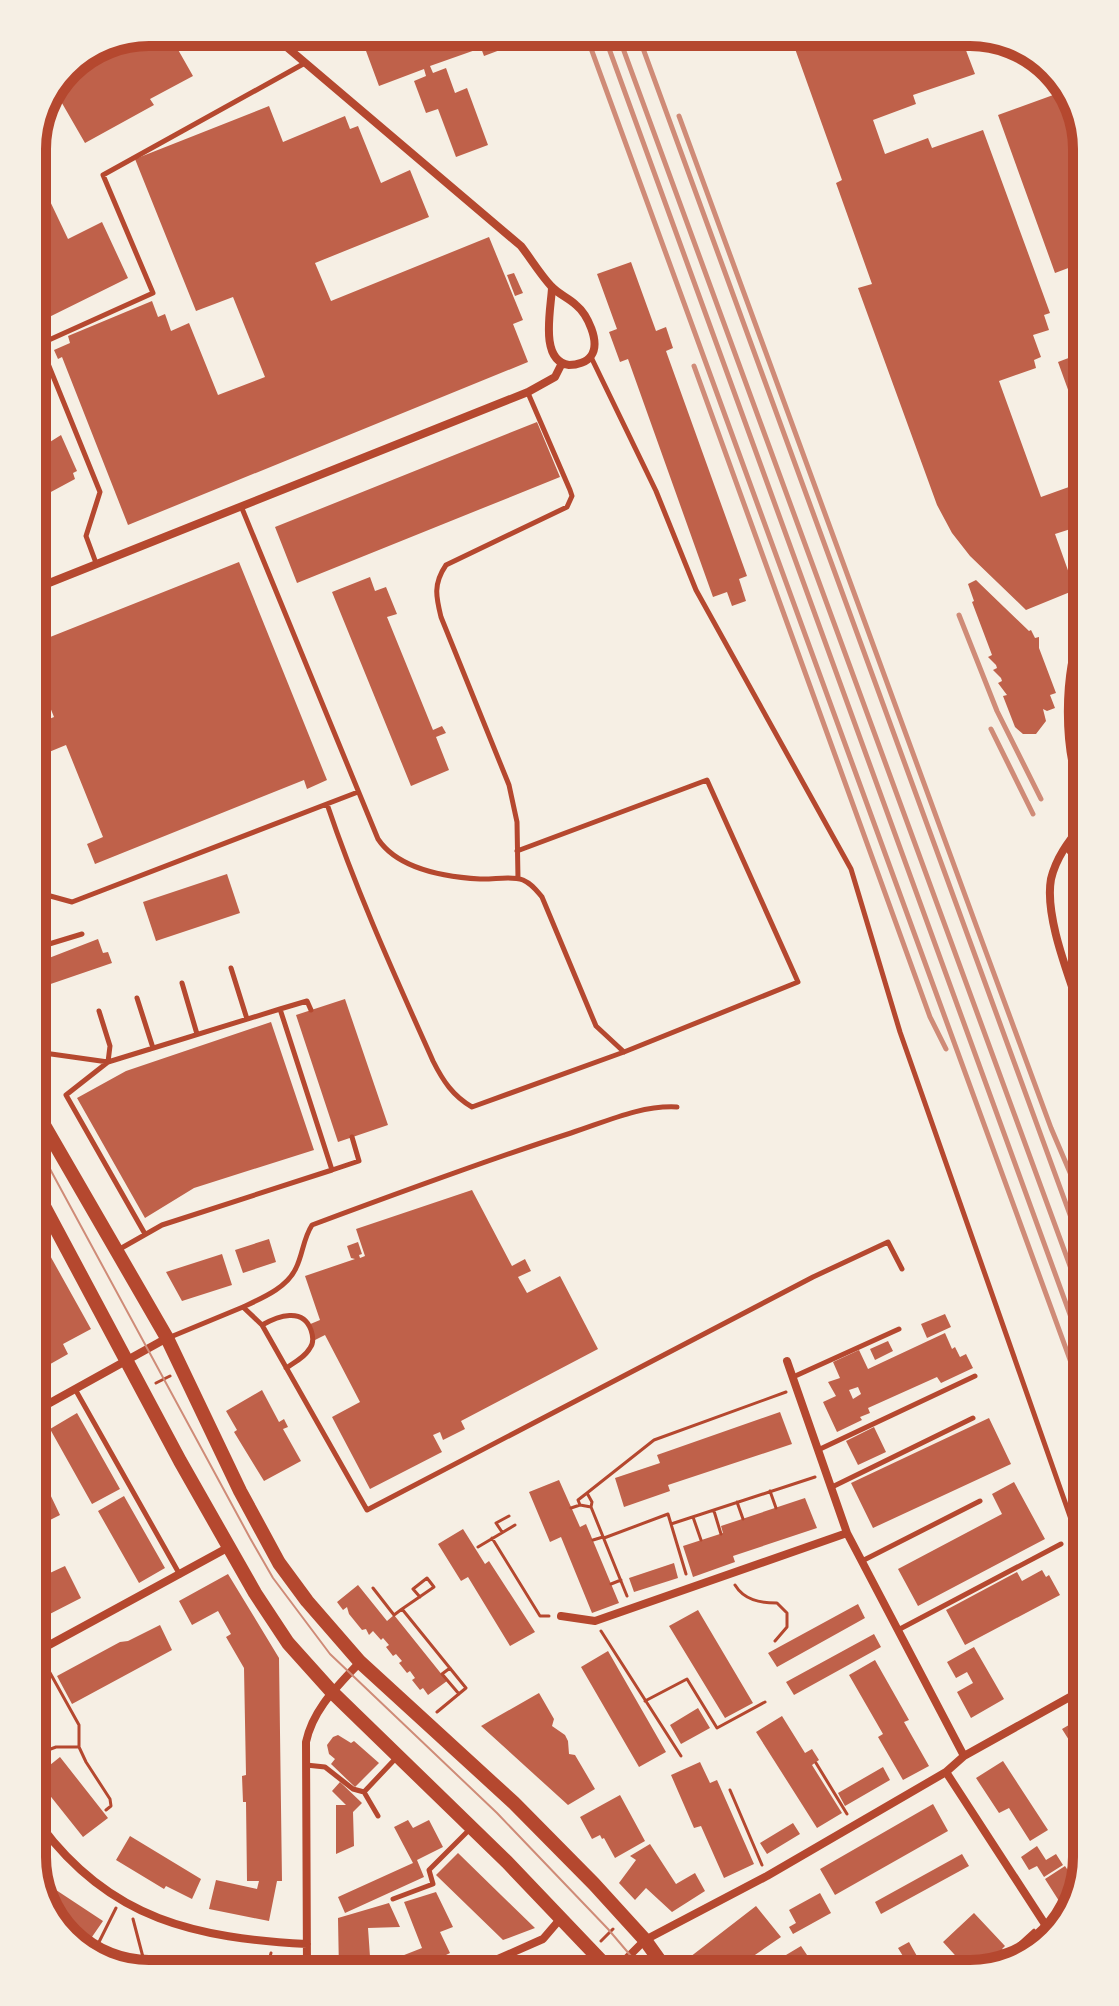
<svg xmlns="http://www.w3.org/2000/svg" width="1119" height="2006" viewBox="0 0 1119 2006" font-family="Lora,serif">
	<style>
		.building { fill: #bf614a; fill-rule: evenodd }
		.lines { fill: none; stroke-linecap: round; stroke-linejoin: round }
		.path { stroke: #b5482f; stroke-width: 3 }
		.service { stroke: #b5482f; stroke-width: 5 }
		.minor { stroke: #b5482f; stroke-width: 8 }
		.secondary { stroke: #b5482f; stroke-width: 14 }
		.tram { stroke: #cf8b77; stroke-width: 2 }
		.rail { stroke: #cf8b77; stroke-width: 5 }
		.rim { fill: none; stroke: #b5482f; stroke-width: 10 }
	</style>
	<rect width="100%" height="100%" fill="#f6efe4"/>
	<path class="building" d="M149 32H168L193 76 150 99 154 105 85 143 55 91 67 66Z
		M359 32H522L497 42 500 50 484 56 481 48 430 66 433 73 446 68 455 93 467 88 488 145 456 157 438 109 426 113 414 81 426 76 424 69 379 86Z
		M789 32H959L975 74 913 95 916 104 873 120 885 154 928 138 932 148 983 130 1050 313 1044 315 1049 330 1033 335 1041 357 1034 360 1036 368 999 381 1041 497 1080 483V526L1055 534 1075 590 1026 610 970 556 952 533 937 505 858 288 872 284 836 183 842 180Z
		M1067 90 1078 120 1079 264 1055 273 998 115Z
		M269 106 283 142 345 116 350 129 358 126 381 183 410 170 429 217 315 263 331 301 489 237 523 320 513 324 528 362 128 525 62 357 58 359 54 350 70 343 68 336 152 301 158 317 165 314 171 331 189 323 218 395 265 377 233 297 196 311 135 159Z
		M38 176 68 239 102 222 128 278 33 325 32 178Z
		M631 262 656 331 666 327 673 348 666 351 747 576 739 579 746 601 732 606 727 592 713 597 628 359 620 362 609 332 617 329 597 274Z
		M514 273 523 293 515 296 507 275Z
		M1079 354 1080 420H1079L1058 362Z
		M33 383 44 408 34 412V406Z
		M537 422 560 477 297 583 275 527Z
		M61 435 77 471 73 473 75 479 49 493 46 484 34 489V452Z
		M34 511 47 544 34 549Z
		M239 562 327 780 307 789 304 780 95 864 87 844 103 837 66 745 49 752 37 724 54 717 35 670V643Z
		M370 577 375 591 386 587 397 614 387 617 433 730 442 726 446 733 436 737 449 770 411 786 332 592Z
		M976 580 1029 631 1031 630 1035 638 1039 637V648L1056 693 1050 695 1055 708 1047 711 1043 709 1046 721 1036 734H1023L1015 727 1003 696 1007 695 998 683 1002 681 1001 678 993 670 997 668 996 665 988 657 992 655 972 602 974 601 968 584Z
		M227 874 240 913 156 941 143 902Z
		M98 939 103 953 108 952 112 963 36 989V963Z
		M345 999 388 1125 338 1142 296 1015Z
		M271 1022 314 1150 194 1188 145 1218 77 1098 126 1071Z
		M472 1190 512 1266 525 1259 531 1271 518 1277 527 1293 560 1276 598 1349 461 1421 465 1429 443 1440 440 1432 433 1435 442 1452 370 1489 332 1417 360 1402 325 1335 315 1340 308 1325 320 1320 305 1276 355 1259 351 1258 347 1246 358 1242 362 1254 359 1255 360 1258 365 1256 356 1229Z
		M38 1234 91 1329 63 1344 68 1354 38 1371V1329L44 1326 38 1315Z
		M269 1239 276 1262 243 1273 235 1250Z
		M222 1254 232 1285 182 1301 166 1272Z
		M945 1314 951 1327 927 1338 921 1324Z
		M945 1333 952 1349 955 1347 960 1357 966 1354 973 1368 941 1383 937 1377 868 1408 870 1413 860 1417 862 1420 837 1432 823 1402 836 1396 828 1382 840 1378 833 1362 859 1350 868 1369ZM858 1387 861 1394 853 1399 849 1390Z
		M888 1341 893 1351 875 1360 870 1349Z
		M262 1390 279 1422 284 1419 288 1427 283 1429 301 1461 264 1481 234 1432 237 1430 226 1411Z
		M780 1412 792 1444 668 1485 670 1491 624 1507 615 1478 660 1463 657 1455Z
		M77 1413 120 1489 92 1504 50 1429Z
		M989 1418 1011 1464 873 1528 851 1483Z
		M874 1427 886 1452 858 1465 846 1441Z
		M559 1480 580 1527 586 1524 619 1603 592 1613 561 1537 550 1542 529 1492Z
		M1014 1482 1045 1539 918 1606 898 1569 1002 1514 992 1494Z
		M48 1490 60 1515 50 1520 39 1499V1495Z
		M124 1496 165 1568 139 1583 98 1511Z
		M805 1498 817 1528 733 1556 735 1562 693 1577 683 1546 723 1533 721 1526Z
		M463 1529 485 1564 489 1561 535 1632 510 1646 468 1577 461 1581 438 1544Z
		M674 1563 678 1578 634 1592 629 1578Z
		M65 1566 81 1598 40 1619 39 1578Z
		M1042 1570 1046 1577 1049 1575 1060 1595 965 1645 946 1610 1017 1572 1022 1581Z
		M228 1574 279 1658 282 1881H277L269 1921 209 1909 216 1880 257 1889 259 1881H247L246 1802H243L242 1776 246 1775 244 1668 226 1637 231 1634 218 1611 192 1625 179 1601Z
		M358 1585 387 1621 394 1615 447 1681 428 1695 423 1688 420 1690 412 1680 415 1678 410 1671 407 1673 399 1663 402 1661 396 1654 393 1656 386 1647 389 1645 383 1638 381 1640 373 1631 369 1635 366 1629 362 1630 349 1614 347 1607 343 1610 337 1602Z
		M858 1604 865 1618 777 1667 768 1653Z
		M698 1610 753 1703 725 1718 669 1626Z
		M160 1625 172 1650 72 1704 57 1676 120 1642 128 1641Z
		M874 1634 881 1647 794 1695 786 1682Z
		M974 1647 1004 1699 971 1718 957 1692 973 1683 967 1672 956 1678 947 1662Z
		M608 1651 666 1752 639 1767 581 1667Z
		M875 1660 909 1720 904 1722 929 1766 903 1780 878 1737 883 1734 849 1675Z
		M539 1693 554 1719 552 1726 565 1735 568 1741 569 1754 575 1755 595 1789 568 1805 481 1726Z
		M43 1704 50 1717 40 1723V1705Z
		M698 1708 710 1728 681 1744 670 1725Z
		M1086 1715V1756L1081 1759 1062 1729Z
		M782 1716 805 1753 812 1749 819 1760 812 1765 842 1813 817 1828 756 1732Z
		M338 1735 351 1743 354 1741 379 1763 355 1787 331 1764 335 1759 329 1754 327 1745 333 1737Z
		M60 1757 108 1818 83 1837 40 1783V1773Z
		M1003 1761 1048 1830 1030 1841 1009 1808 999 1813 976 1778Z
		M700 1762 710 1783 717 1780 754 1864 724 1878 701 1826 694 1828 671 1775Z
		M883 1767 890 1780 845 1806 838 1793Z
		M340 1782 362 1803 353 1812 354 1846 336 1854V1805H346L332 1791Z
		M620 1795 645 1841 615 1858 604 1838 602 1839 600 1835 592 1839 580 1817Z
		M933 1804 948 1831 835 1895 820 1869Z
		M408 1820 413 1828 429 1820 443 1847 417 1860 424 1877 345 1913 338 1897 413 1863 394 1827Z
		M793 1823 800 1834 767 1854 760 1843Z
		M130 1836 201 1879 192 1899 166 1886 164 1889 116 1860Z
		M650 1844 676 1884 695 1873 705 1891 672 1912 646 1888 635 1900 619 1883 636 1860 630 1856Z
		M1037 1846 1046 1860 1056 1854 1063 1865 1044 1877 1037 1866 1029 1870 1021 1857Z
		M458 1853 501 1895 535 1928 503 1940 436 1875Z
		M962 1854 969 1866 881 1914 875 1902Z
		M1065 1866 1079 1887 1068 1915 1045 1879Z
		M53 1888 103 1921 85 1947 69 1936 42 1904Z
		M436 1892 453 1927 440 1932 450 1953 428 1964 430 1971H398L394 1959 422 1948 404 1902Z
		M820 1893 831 1913 793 1934 789 1927 796 1923 789 1910Z
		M389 1903 400 1927 368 1928 371 1971 339 1972 338 1918Z
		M756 1906 781 1937 736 1968H697L690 1957Z
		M974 1913 1005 1946 1002 1949 1015 1965H964L943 1942Z
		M909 1942 922 1965 920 1966H909L898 1948Z
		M801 1946 815 1967H766Z
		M573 1957 580 1969 550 1970Z"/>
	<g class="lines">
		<path class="path" d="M35 730 39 729
			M156 1383 170 1376
			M770 1491 776 1508
			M587 1493 654 1440 786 1392
			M737 1502 743 1519
			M591 1507 592 1502 587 1493 578 1500 580 1505 591 1507 627 1596
			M571 1508 580 1505
			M714 1511 721 1534
			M693 1517 701 1540
			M502 1532 496 1523 509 1516
			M492 1538 540 1616H549
			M604 1538 668 1514 671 1524
			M593 1540 603 1537
			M478 1547 515 1525
			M686 1574 671 1524 815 1477
			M611 1584 621 1580
			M735 1585C744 1600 760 1603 777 1603L787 1613V1627L775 1641
			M373 1588 394 1615 402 1609 466 1688 437 1712
			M402 1609 434 1587 427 1578 413 1589 420 1597
			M601 1631 681 1756
			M44 1662 79 1725V1747L86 1762 110 1799 111 1806 106 1810
			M450 1668 442 1674 459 1694
			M645 1701 687 1679 717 1728 765 1702
			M40 1753 56 1747H79
			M816 1763 847 1814
			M730 1790 762 1865
			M133 1919 144 1961 140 1973
			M601 1941 613 1929
			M83 1953 97 1946 116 1908
			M1007 1955 1034 1930
			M144 1962 147 1974
			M266 1973 271 1953"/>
		<path class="service" d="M37 132 45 145
			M591 357 656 491 696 590 851 869 900 1032 1085 1559
			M241 506 378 839C398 869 446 877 480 879 493 880 511 875 523 880 532 884 536 890 542 897L596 1026 624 1052
			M96 563 86 536 100 492 40 344 153 293 103 175 305 63
			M1081 626C1062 673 1061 749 1081 796
			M327 804C357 893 395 976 433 1061 443 1081 453 1096 472 1107L624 1052 798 982 707 780 517 851
			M1065 847 1082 866
			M518 879 517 822 509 785 441 617C436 597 433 584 446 565L567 507 572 496 570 490 528 393
			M43 894 72 902 358 792
			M36 948 82 934
			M231 968 247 1019
			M182 983 197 1034
			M137 998 153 1048
			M280 1009 307 1001 311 1010
			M99 1011 110 1046 108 1062 66 1095 145 1234
			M37 1052 108 1062 280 1009 332 1170 162 1225 118 1250
			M332 1170 359 1161 352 1137
			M243 1307C262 1298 287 1288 296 1268 303 1254 303 1239 312 1225 398 1193 484 1161 571 1133 605 1122 641 1105 677 1107
			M262 1325C278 1316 303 1307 311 1330 313 1336 314 1343 310 1348 305 1357 294 1363 286 1368
			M168 1338 243 1307 262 1325 367 1510 813 1277 888 1242 902 1269
			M793 1377 899 1329
			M75 1389 180 1575
			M818 1450 975 1376
			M832 1487 973 1418
			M862 1561 980 1501
			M898 1630 1061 1544
			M306 1765 325 1767 353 1789 364 1792
			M378 1816 364 1792 397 1757
			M393 1899 433 1884 429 1870 471 1828"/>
		<path class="minor" d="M269 32 521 246C531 259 540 274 551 286 558 294 569 298 576 305 587 314 601 342 591 356 587 362 577 365 569 365 539 361 551 309 552 288
			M34 589 528 392 555 377 562 363
			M1082 825C1068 842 1056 858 1051 879 1044 918 1071 981 1083 1019
			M787 1361 847 1533 964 1756
			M39 1409 167 1338
			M561 1616 595 1621 847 1533
			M40 1650 229 1547
			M946 1772 1052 1935
			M41 1826C111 1920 196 1938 307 1944
			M616 1969 645 1940 767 1876 946 1772 964 1756 1086 1688
			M473 1970 543 1939 561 1918
			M307 1972 306 1742C313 1709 337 1687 360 1662"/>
		<path class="secondary" d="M37 1113 167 1338 240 1491 279 1563 307 1601 360 1662 514 1803 594 1884 645 1940 665 1968
			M38 1195 180 1461 255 1593 288 1643 332 1692 507 1862 609 1969"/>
		<path class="tram" d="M37 1145 250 1538 273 1578 330 1654 497 1813 608 1929 642 1969"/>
		<path class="rail" d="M585 32 1084 1398
			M603 32 1084 1353
			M617 32 1084 1304
			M637 32 1084 1253
			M679 116 976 925 1051 1128 1083 1203
			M694 366 930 1017 946 1049
			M959 615 997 711 1041 799
			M991 729 1033 814"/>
	</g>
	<path d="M0 0H1119V2006H0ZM149 46H970A103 103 0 0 1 1073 149V1857A103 103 0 0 1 970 1960H149A103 103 0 0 1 46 1857V149A103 103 0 0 1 149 46Z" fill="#f6efe4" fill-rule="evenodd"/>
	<path class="rim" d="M149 46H970A103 103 0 0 1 1073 149V1857A103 103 0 0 1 970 1960H149A103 103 0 0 1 46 1857V149A103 103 0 0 1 149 46Z"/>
</svg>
